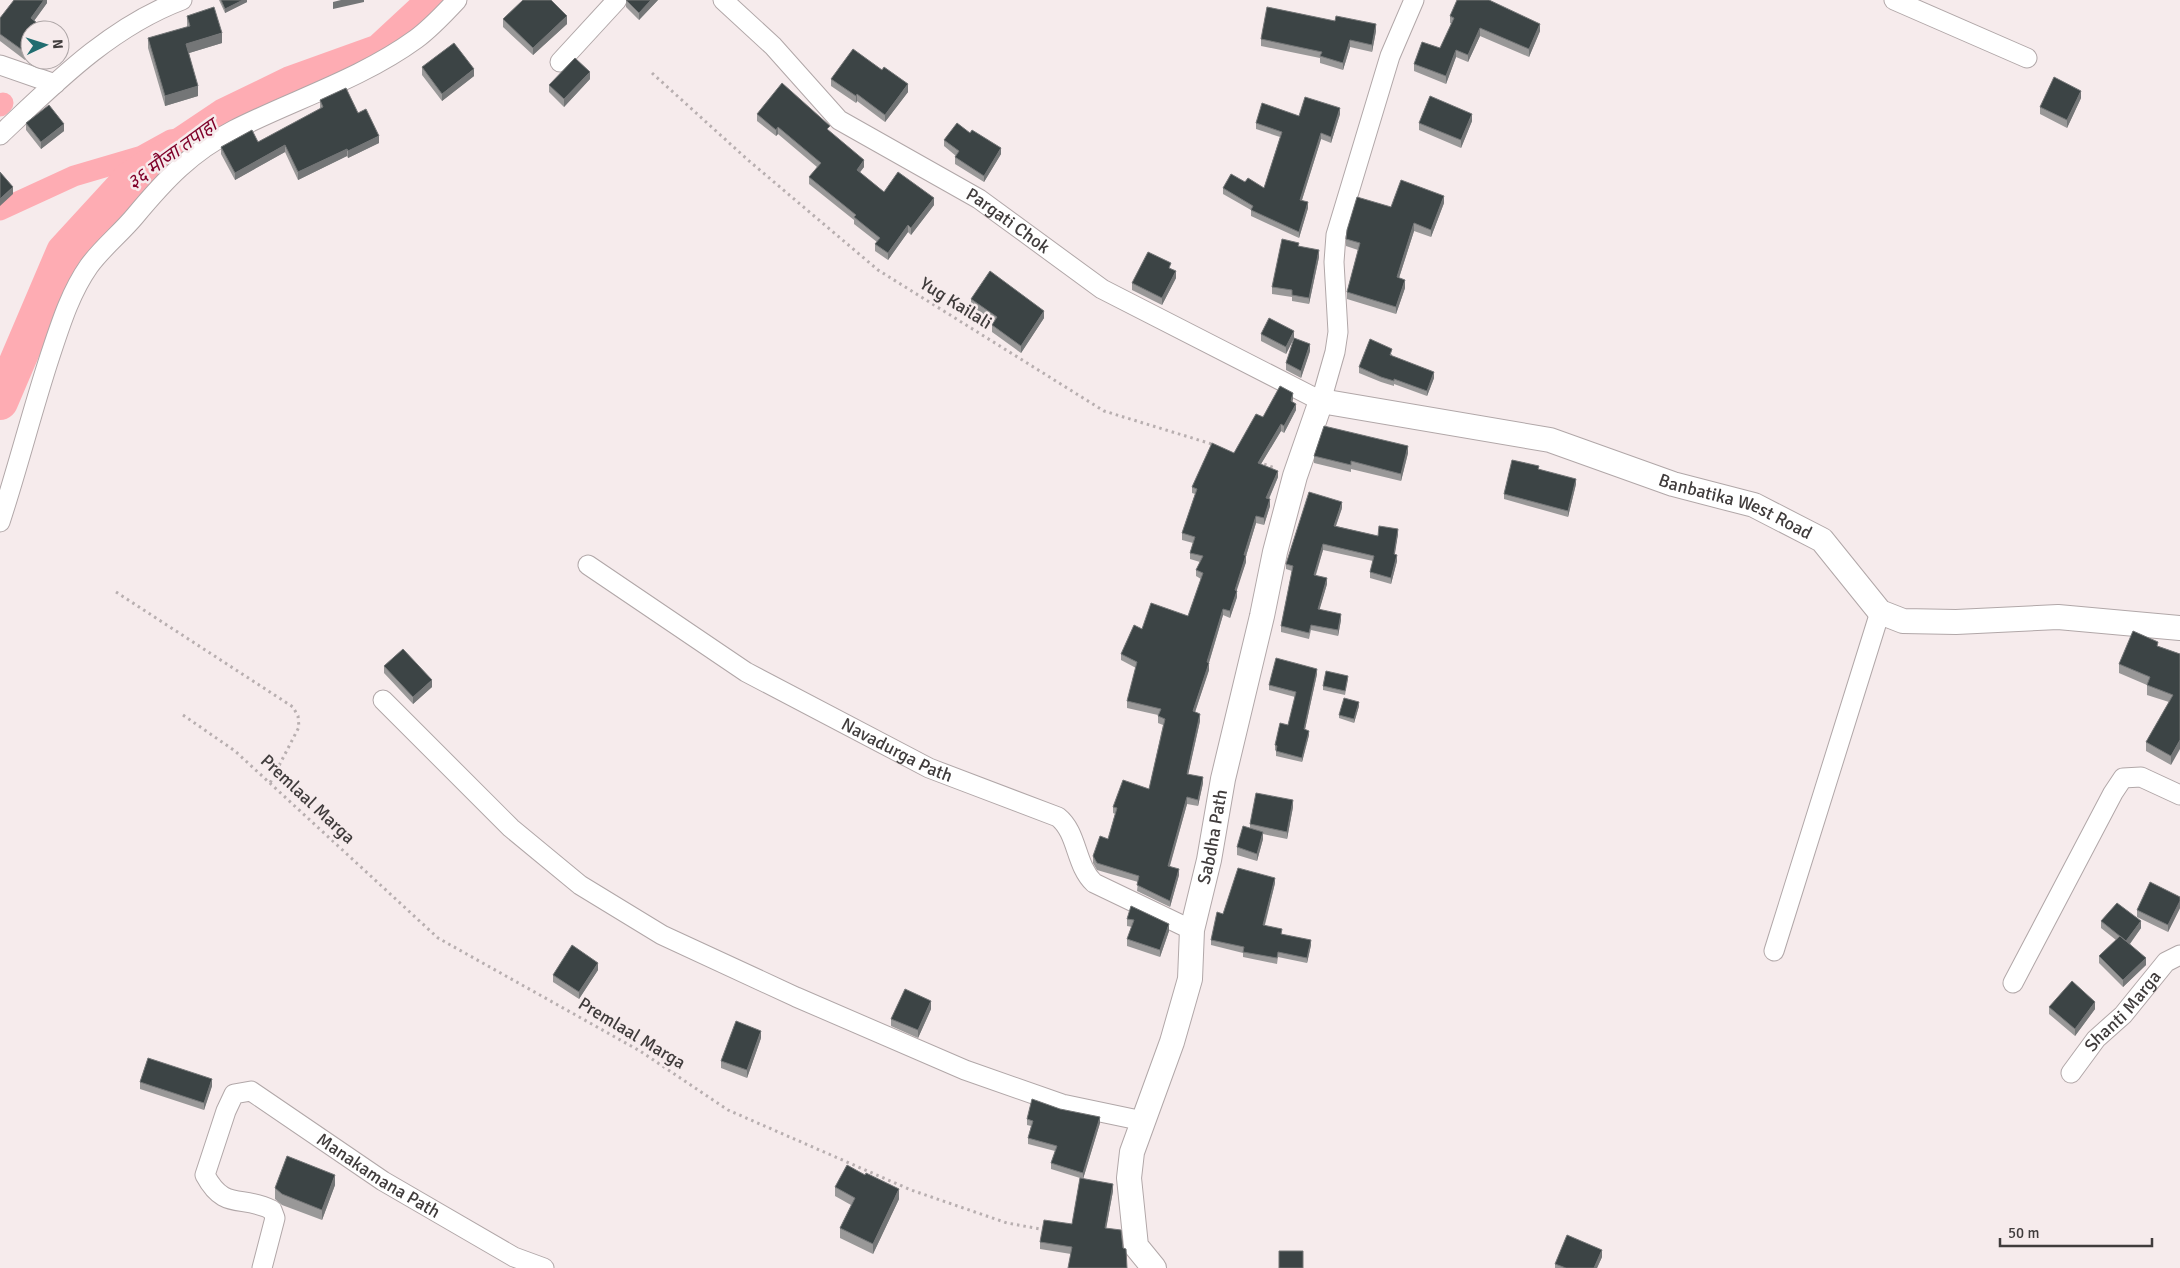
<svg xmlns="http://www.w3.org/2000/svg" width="2180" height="1268" viewBox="0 0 2180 1268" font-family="Signika,'Noto Sans Devanagari',sans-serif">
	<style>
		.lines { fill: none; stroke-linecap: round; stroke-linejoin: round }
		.canal { stroke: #feacb3; stroke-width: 21 }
		.river { stroke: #feacb3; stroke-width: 36 }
		.minor-casing { stroke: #b1a7a8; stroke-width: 21 }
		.tertiary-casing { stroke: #b1a7a8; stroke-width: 26 }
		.path { stroke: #b8afb0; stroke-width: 3; stroke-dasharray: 2.5 4; stroke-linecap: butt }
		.minor { stroke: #fff; stroke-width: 19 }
		.tertiary { stroke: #fff; stroke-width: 24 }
		.wall { fill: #999898 }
		.shaded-wall { fill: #747677 }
		.building { fill: #3c4445; stroke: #747677 }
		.labels { text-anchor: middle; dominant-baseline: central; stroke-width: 5; stroke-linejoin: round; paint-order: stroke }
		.street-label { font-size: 18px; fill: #403c3c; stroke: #f6ebec }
		.water-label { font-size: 19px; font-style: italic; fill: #7f0029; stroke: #f6ebec }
	</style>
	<rect width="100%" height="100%" fill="#f6ebec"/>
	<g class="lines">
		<path class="canal" d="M0 106 3 103
			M0 210 74 176 142 156 171 140 193 137"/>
		<path class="river" d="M0 402 64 252 131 179 225 116 291 84 380 52 436 0"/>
		<g class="minor-casing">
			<g id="minor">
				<path id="s1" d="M723 0 773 46 839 120 979 199 1102 289 1321 401 1335 352 1338 332 1334 262 1336 235 1390 56 1414 0"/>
				<path d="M1894 0 2027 58"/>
				<path d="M560 62 617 0"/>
				<path d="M0 65 55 84"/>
				<path d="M0 135C55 83 110 27 182 0"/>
				<path d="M0 522C18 467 32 411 50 356 60 326 70 293 89 266 102 248 121 233 135 216 165 180 191 152 234 130 293 100 361 79 416 39 431 28 444 14 457 0"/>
				<path id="s2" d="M588 565 746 672 929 768 1058 817C1078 833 1075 865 1094 883L1192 930"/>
				<path d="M383 700 511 828 580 885 662 935 796 997 965 1070 1062 1104 1143 1121"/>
				<path d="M1774 951 1880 612"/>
				<path d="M2013 983 2113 793 2123 778 2141 777 2180 795"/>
				<path id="s3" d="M2071 1073 2096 1039 2123 1015 2166 962 2180 955"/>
				<path id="s4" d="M262 1268 275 1218 272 1210C241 1194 225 1212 205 1175L226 1111 234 1094 251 1091 383 1181 514 1257 544 1268"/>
			</g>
		</g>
		<g class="tertiary-casing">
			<g id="tertiary">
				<path id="s5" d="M1154 1268 1136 1246 1129 1178 1132 1152 1172 1042 1190 979 1192 930 1209 860 1223 779 1262 616 1275 552 1295 476 1321 401 1550 440 1673 484 1754 505 1822 540 1880 612 1903 621 1956 622 2058 617 2180 628"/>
			</g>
		</g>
		<path class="path" d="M652 73 748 160 878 270 1104 411 1215 445
			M1258 462 1275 468
			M116 592 293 707 298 716 299 727 270 783
			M183 715 235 751 438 938 640 1051 728 1110 911 1190 1007 1223 1046 1230"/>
		<use href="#minor" class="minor"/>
		<use href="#tertiary" class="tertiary"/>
	</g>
	<path class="wall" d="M47 0V3L34 21 43 30 25 60 0 41V18Z
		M219 0H247V2L225 13Z
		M626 0H658L639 20 626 7Z
		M187 16 222 43 189 53 198 96 165 106 148 48V38L187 27Z
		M1450 16 1540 31 1529 57 1480 36 1468 62 1456 57 1446 84 1414 71V64L1440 48 1452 24 1450 23Z
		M503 19 567 24 533 55 503 27Z
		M1376 31 1372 52 1350 47 1343 70 1320 63V58L1261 46V39Z
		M422 67 474 76 442 101 422 75Z
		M590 79 564 107 549 92V85Z
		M831 79 908 92 885 122 857 101 856 103 831 86Z
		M2081 98 2067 128 2040 114V107Z
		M320 100 358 113 379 143 348 158 347 156 298 180 285 152 235 180 221 154V147L258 142 320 109Z
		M757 114 830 132 864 167 860 172 884 192 934 205 911 235 908 232 888 260 875 251V244L877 242 854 224V220L809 184V177L817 167 778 134 776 136 757 121Z
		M1340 114 1331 143 1321 139 1302 200 1308 208 1299 238 1251 216V210L1223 194V188L1245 182 1264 188 1280 137 1256 129V123L1299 116Z
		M1472 121 1461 148 1419 130V123Z
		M26 123 64 131 41 149 26 130Z
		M970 133 1001 154 984 182 955 164V157L956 156 944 146V140Z
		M1444 203 1431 237 1414 231 1399 278 1405 288 1396 314 1347 299V292L1358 250 1346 246V239L1391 207Z
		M1299 246 1319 257 1309 304 1292 301V297L1272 294V287Z
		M1171 269 1176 278 1162 305 1132 290V283Z
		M971 299 1044 318 1021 353 992 332V325L994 321 971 306Z
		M1261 334 1294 338 1286 354 1261 341Z
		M1310 351 1301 378 1286 370V363Z
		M1392 354V356L1434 378 1427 396 1394 384V386L1381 382 1359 373V367Z
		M1293 399 1292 402 1296 410 1284 433 1281 431 1261 464 1278 477 1269 499 1270 506 1264 525 1256 523 1246 556V562L1236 590 1237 597 1230 618 1223 615 1209 663V670L1195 712 1200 721 1188 774 1203 783 1198 806 1187 804 1170 866 1179 875 1170 907 1137 891 1138 882 1097 870 1093 863V856L1108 839 1115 814 1113 813V807L1149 789 1163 725 1158 723V715L1127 708V701L1136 668 1121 660V654L1142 629 1188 616 1201 579 1196 576V570L1200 562 1190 559V553L1193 543 1182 540V533L1195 494 1192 493V487L1234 453 1263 417Z
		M1408 453 1401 481 1351 469V472L1314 463V456Z
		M1539 469 1576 484 1568 517 1504 499V494Z
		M1342 508 1336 526 1378 536 1398 534 1394 554 1397 561 1391 584 1370 578V572L1373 561 1323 550 1316 575 1327 584 1319 610 1341 620 1338 636 1311 630 1309 639 1281 632V626L1292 571 1286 569V564Z
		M2158 646 2180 654 2171 765 2146 751V742L2169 702 2147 695V685L2119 673V664Z
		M384 666 432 687 413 704 384 673Z
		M1317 674 1305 729 1309 735 1302 762 1276 756V750H1275V745L1288 725 1295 697 1269 690V685Z
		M1348 679 1345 695 1323 690V686Z
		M1359 706 1354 723 1339 718V715Z
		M1293 807 1287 839 1263 834V839L1257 861 1237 855V847L1250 828V824Z
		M1275 883 1265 925 1282 934 1311 945 1307 963 1278 957 1277 964 1243 957V953L1211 945V940L1223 914Z
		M2180 897V908L2168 932 2137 917V910Z
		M1131 906 1169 931 1160 957 1127 946V939L1132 927 1127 926V919Z
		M2101 921 2141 928 2130 944 2146 965 2123 987 2099 963V956L2116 940 2101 928Z
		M598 970 579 999 553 982V975Z
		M2049 1007 2095 1009 2075 1036 2049 1014Z
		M931 1009 918 1038 891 1026V1019Z
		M761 1038 747 1078 721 1068V1061Z
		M140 1082 212 1086 204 1110 140 1089Z
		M1027 1119 1100 1123 1083 1179 1113 1191 1106 1228 1071 1254 1040 1249V1242L1072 1224 1080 1178 1051 1169V1163L1055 1151 1028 1144V1138L1031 1126 1027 1125Z
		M865 1175 899 1199 873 1254 840 1238V1228L851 1205 835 1196V1187Z
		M335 1185 322 1220 282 1205 275 1199V1188Z
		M1602 1257 1597 1268H1555V1264Z"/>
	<path class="shaded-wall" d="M44 0H47V3L31 25V18Z
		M243 0H247V2L225 13V9Z
		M341 0H364V2L333 9V2Z
		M651 0H658L639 20V13Z
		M567 16V24L533 55V48Z
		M1376 24V31L1372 52V45Z
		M1540 24V31L1529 57V49Z
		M1480 28V36L1468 62V55Z
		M222 33V43L186 54V44Z
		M1350 40V47L1343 70V63Z
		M30 45V52L25 60V52Z
		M1456 50V57L1446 84V76Z
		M474 69V76L442 101V94Z
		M590 72V79L564 107V99Z
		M908 84V92L885 122V115Z
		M198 86V96L165 106V96Z
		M2081 91V98L2067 128V120Z
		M857 94V101L856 103V96Z
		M1340 108V114L1331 143V137Z
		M1472 114V121L1461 148V140Z
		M64 124V131L41 149V142Z
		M778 127V134L776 136V130Z
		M1321 133V139L1300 206V200Z
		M379 136V143L348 158V151Z
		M285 145V152L235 180V173Z
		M1001 148V154L984 182V176Z
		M347 149V156L298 180V172Z
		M864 160V167L857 176V170Z
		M13 187V194L0 206V199Z
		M1444 196V203L1431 237V230Z
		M934 198V205L911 235V228Z
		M1308 202V208L1299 238V232Z
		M1414 223V231L1397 284V277Z
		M908 225V232L888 260V253Z
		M1319 250V257L1309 304V298Z
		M1176 271V278L1162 305V298Z
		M1405 280V288L1396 314V307Z
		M1044 311V318L1021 353V346Z
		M1294 331V338L1286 354V347Z
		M1310 344V351L1301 378V371Z
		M1434 372V378L1427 396V391Z
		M1293 393V399L1291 407V401Z
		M1296 404V410L1284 433V426Z
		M1281 424V431L1258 469V463Z
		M1408 446V453L1401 481V474Z
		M1278 471V477L1266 505V498Z
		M1576 479V484L1568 517V511Z
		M1270 499V506L1264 525V518Z
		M1342 502V508L1334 531V526Z
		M1256 516V523L1246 556V562L1235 596V590L1244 555Z
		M1398 529V534L1394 560V554Z
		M1323 544V550L1314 580V575Z
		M1397 555V561L1391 584V578Z
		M1327 578V584L1318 615V609Z
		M1237 591V597L1230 618V611Z
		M1223 609V615L1207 669V662Z
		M1341 614V620L1338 636V630Z
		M1209 663V670L1193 718V711Z
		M1317 669V674L1304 734V729Z
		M432 680V687L413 704V697Z
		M1359 702V706L1354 723V719Z
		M1200 714V721L1187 780V774Z
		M1309 731V735L1302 762V758Z
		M2180 740V749L2171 765V756Z
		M1203 777V783L1198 806V800Z
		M1187 797V804L1168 872V866Z
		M1293 800V807L1287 839V832Z
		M1263 832V839L1257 861V854Z
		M1179 869V875L1170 907V901Z
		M1275 878V883L1263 931V925Z
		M2180 901V908L2168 932V925Z
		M2141 921V928L2126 949V941Z
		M1169 924V931L1160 957V950Z
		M1311 940V945L1307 963V958Z
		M2146 958V965L2123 987V980Z
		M598 963V970L579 999V992Z
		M931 1001V1009L918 1038V1030Z
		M2095 1002V1009L2075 1036V1029Z
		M761 1031V1038L747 1078V1070Z
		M212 1079V1086L204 1110V1103Z
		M1100 1117V1123L1083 1179V1173Z
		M335 1175V1185L322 1220V1210Z
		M1113 1184V1191L1105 1235V1228Z
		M899 1189V1199L873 1254V1244Z
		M1602 1250V1257L1597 1268H1594Z"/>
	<path class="building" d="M14 0H44L31 18 43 28 42 30H30V45L25 52 0 34V18Z
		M221 0H243L225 9Z
		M523 0H551L567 16 533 48 503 19Z
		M626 0H651L639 13Z
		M1457 0H1489L1540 24 1529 49 1480 28 1468 55 1456 50 1446 76 1414 64 1422 42 1440 48 1454 18 1450 16Z
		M214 7 222 33 186 44 198 86 165 96 148 38 190 26 187 16Z
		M1267 7 1335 21 1336 16 1376 24 1372 45 1350 40 1343 63 1320 56 1322 52 1261 39Z
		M454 43 474 69 442 94 422 67Z
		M853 49 882 70 884 67 908 84 885 115 857 94 856 96 831 79Z
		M575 58 590 72 564 99 549 85Z
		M2054 77 2081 91 2067 120 2040 107Z
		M782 83 830 126 827 129 864 160 857 170 884 192 898 172 934 198 911 228 908 225 888 253 875 244 880 238 854 217 856 215 809 177 821 163 778 127 776 130 757 114Z
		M346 88 358 113 366 109 379 136 348 151 347 149 298 172 285 145 235 173 221 147 252 130 258 142 323 107 320 100Z
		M1430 96 1472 114 1461 140 1419 123Z
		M1305 97 1340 108 1331 137 1321 133 1300 200 1308 202 1299 232 1251 210 1253 206 1223 188 1231 174 1245 182 1248 178 1264 188 1282 132 1256 123 1262 103 1299 116Z
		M49 105 64 124 41 142 26 123Z
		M957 123 970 133 972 130 1001 148 984 176 955 157 959 151 944 140Z
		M0 172 13 187 0 199Z
		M1401 180 1444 196 1431 230 1414 223 1397 277 1405 280 1396 307 1347 292 1360 243 1346 239 1347 230 1357 197 1391 207Z
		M1282 239 1299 243 1298 246 1319 250 1309 298 1292 295V290L1272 287Z
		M1148 252 1171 263 1169 268 1176 271 1162 298 1132 283Z
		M990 271 1044 311 1021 346 992 325 997 317 971 299Z
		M1269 318 1294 331 1286 347 1261 334Z
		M1294 338 1310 344 1301 371 1286 363Z
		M1370 339 1392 349 1390 355 1434 372 1427 391 1394 379V381L1381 377 1359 367Z
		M1280 386 1293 393 1291 401 1296 404 1284 426 1281 424 1258 463 1278 471 1266 498 1270 499 1264 518 1256 516 1244 555H1246L1235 590 1237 591 1230 611 1223 609 1207 662 1209 663 1193 711 1200 714 1187 774 1203 777 1198 800 1187 797 1168 866 1179 869 1170 901 1137 885 1139 876 1097 863 1093 856 1100 836 1108 839 1117 808 1113 807 1123 780 1149 789 1165 719 1158 716 1161 709 1127 701 1137 662 1121 654 1134 625 1142 629 1151 603 1188 616 1203 573 1196 570 1203 556 1190 553 1195 537 1182 533 1197 489 1192 487 1212 443 1234 453 1256 414 1263 417Z
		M1324 426 1408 446 1401 474 1351 461V465L1314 456Z
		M1512 460 1539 466 1538 469 1576 479 1568 511 1504 494Z
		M1309 492 1342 502 1334 526 1378 536 1379 526 1398 529 1394 554 1397 555 1391 578 1370 572 1374 556 1323 544 1314 575 1327 578 1318 609 1341 614 1338 630 1311 625 1309 633 1281 626 1293 566 1286 564Z
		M2133 631 2158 642 2157 646 2180 654V740L2171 756 2146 742 2173 695 2147 685 2150 677 2119 664Z
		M403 649 432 680 413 697 384 666Z
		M1276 658 1317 669 1304 729 1309 731 1302 758 1276 751 1277 746 1275 745 1280 723 1288 725 1296 692 1269 685Z
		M1326 671 1348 676 1345 691 1323 686Z
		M1344 698 1359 702 1354 719 1339 715Z
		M1256 793 1293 800 1287 832 1250 824Z
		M1243 826 1263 832 1257 854 1237 847Z
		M1238 868 1275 878 1263 925 1282 929 1281 934 1311 940 1307 958 1278 952 1277 958 1243 952 1244 947 1211 940 1217 912 1223 914Z
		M2150 882 2180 897V901L2168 925 2137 910Z
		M2117 903 2141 921 2126 941 2101 921Z
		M1131 906 1169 924 1160 950 1127 939 1134 920 1127 919Z
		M2120 936 2146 958 2123 980 2099 956Z
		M572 945 598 963 579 992 553 975Z
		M2072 981 2095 1002 2075 1029 2049 1007Z
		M905 989 931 1001 918 1030 891 1019Z
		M736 1021 761 1031 747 1070 721 1061Z
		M148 1058 212 1079 204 1103 140 1082Z
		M1032 1099 1060 1109 1100 1117 1083 1173 1051 1163 1057 1146 1028 1138 1033 1121 1027 1119Z
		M287 1156 335 1175 322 1210 282 1194 275 1188Z
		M847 1165 865 1175 866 1173 899 1189 873 1244 840 1228 855 1198 835 1187Z
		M1080 1178 1113 1184 1105 1228 1121 1230 1123 1248 1126 1249 1127 1268H1068L1072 1247 1040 1242 1044 1220 1072 1224Z
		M1567 1235 1602 1250 1594 1268H1566L1555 1264Z
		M1279 1251H1303V1268H1279Z"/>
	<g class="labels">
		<g class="street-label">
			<text stroke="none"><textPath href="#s1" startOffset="364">Pargati Chok</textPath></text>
			<text transform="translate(956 303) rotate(32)">Yug Kailali</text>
			<text stroke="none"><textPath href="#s5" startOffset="1329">Banbatika West Road</textPath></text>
			<text stroke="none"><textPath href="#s2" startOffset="361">Navadurga Path</textPath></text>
			<text transform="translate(308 799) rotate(43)">Premlaal Marga</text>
			<text stroke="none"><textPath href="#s5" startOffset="450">Sabdha Path</textPath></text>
			<text stroke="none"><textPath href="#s3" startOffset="81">Shanti Marga</textPath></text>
			<text transform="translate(632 1033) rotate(31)">Premlaal Marga</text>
			<text stroke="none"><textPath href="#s4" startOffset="396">Manakamana Path</textPath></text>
		</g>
		<g class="water-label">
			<text transform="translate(172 154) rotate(-36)">३६ मौजा तपाहा</text>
		</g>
	</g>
	<g transform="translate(45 45) rotate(86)"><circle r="24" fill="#f6ebec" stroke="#ada5a6"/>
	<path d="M0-4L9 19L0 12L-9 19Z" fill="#216d70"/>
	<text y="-8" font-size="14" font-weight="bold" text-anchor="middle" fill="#403c3c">N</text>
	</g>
	<path d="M2000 1238v8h152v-8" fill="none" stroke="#403c3c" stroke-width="2.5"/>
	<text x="2008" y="1238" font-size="15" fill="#403c3c" stroke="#f6ebec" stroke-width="4" paint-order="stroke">50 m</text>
</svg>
